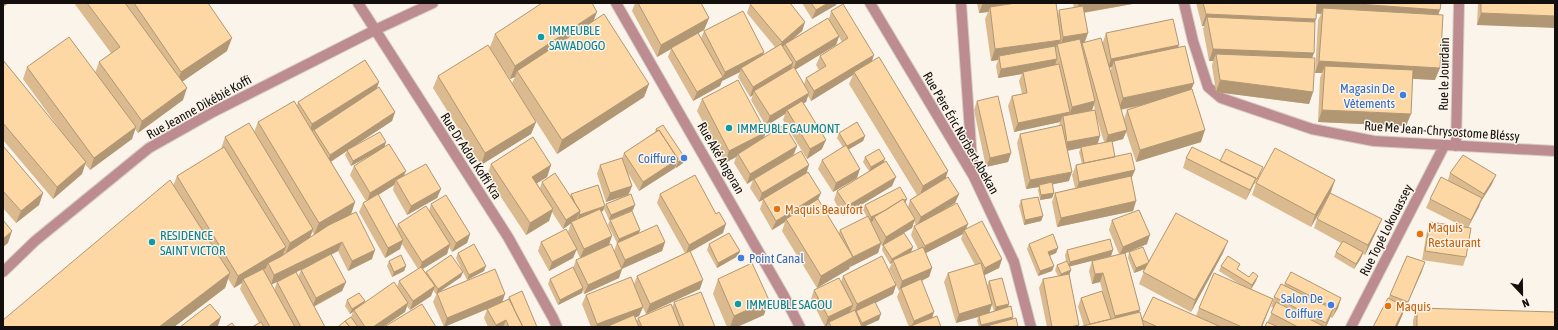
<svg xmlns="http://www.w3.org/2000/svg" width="1558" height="330" viewBox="0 0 1558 330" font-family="'Asap Condensed',sans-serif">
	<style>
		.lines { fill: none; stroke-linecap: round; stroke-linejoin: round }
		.street-casing { stroke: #d6cfc7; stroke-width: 12 }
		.street { stroke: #bc8c91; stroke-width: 10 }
		.wall { fill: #daba8e; fill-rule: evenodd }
		.shaded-wall { fill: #b19774 }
		.building { fill: #fdd8a5; stroke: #b19774 }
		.culture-dot { fill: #0f9aa8; stroke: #fbf4eb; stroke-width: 1.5 }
		.shop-dot { fill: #3f7fe0; stroke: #fbf4eb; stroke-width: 1.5 }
		.food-dot { fill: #e8710a; stroke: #fbf4eb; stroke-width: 1.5 }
		.labels { text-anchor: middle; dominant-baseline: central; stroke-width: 3; stroke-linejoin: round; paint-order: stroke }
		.culture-label { font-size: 13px; fill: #0d838f; stroke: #fbf4eb; text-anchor: start }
		.street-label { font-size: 13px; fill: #120f0c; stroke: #fbf4eb }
		.shop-label { font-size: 13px; fill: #366cbe; stroke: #fbf4eb; text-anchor: end }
		.food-label { font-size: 13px; fill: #c56008; stroke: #fbf4eb; text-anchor: start }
	</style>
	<rect width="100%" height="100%" fill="#fbf4eb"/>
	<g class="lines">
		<g class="street-casing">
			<path id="street" d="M358 3 508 237 553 318 557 327
				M616 3 784 296 800 327
				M870 3 974 177 1014 262 1031 327
				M961 3 973 175
				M1184 3 1193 41 1208 87 1221 98 1312 129 1374 141 1555 151
				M1456 146 1459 3
				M3 272 35 241 149 148 213 112 375 30 433 3
				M1351 327 1444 146"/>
		</g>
		<use href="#street" class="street"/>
	</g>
	<path class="wall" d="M74 3H208L227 51 183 81V100L138 133 135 129 132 139 90 170 85 164 82 174 53 199 3 140V60L61 131 23 79 27 67 95 73 99 62 111 53Z
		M635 3H701L709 18 704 30 698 33 701 38 704 31 763 55 775 47 747 13 750 4 805 22 802 31 792 39 829 19 831 11 872 61 946 178 959 194 955 203 945 209 968 224 966 229 1002 259 999 268 984 275 987 286 989 281 1008 307 1013 317V319L1018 327H979L977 321 978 317 956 323 944 282 948 273 975 265 961 239 963 234 926 253 932 268 929 277 922 281 932 318 909 327 897 297 900 290 899 291 896 285 893 294 875 303 879 320 863 327H827L828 325 825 327 811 299 814 290 841 282 843 276 895 281 889 269 892 263 890 264 882 250 883 245 882 246 881 244 878 253 850 267V266L849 269 817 288 782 231 785 222 772 230 760 209 763 200 759 202 750 188 753 180 747 184 734 163 736 157 725 163 697 111 702 99 766 132 764 138 797 146 794 155 809 165 806 173 818 200 839 233 840 230 867 217 863 210 865 205 905 203 908 207 910 200 917 195 849 84 853 75 811 101 808 96 806 102 803 103 822 149 807 159 783 120 785 114 766 126 751 100 753 95 750 97 738 77 740 72 722 81 720 86 693 101 668 57 671 49 657 57 632 11ZM839 37 842 42 820 56 816 65 819 70 806 78 804 84 795 70 836 45ZM914 221 916 225 914 226 911 235 918 249 911 252 913 247 902 234 912 228ZM992 305 994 311 989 312Z
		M802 3H837L836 5 812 19Z
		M977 3H1056L1058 15 1059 10 1074 8 1073 3H1138L1084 13 1088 33 1085 42H1103L1106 33 1179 45 1178 47 1194 83 1191 90 1201 142 1136 162 1126 132 1123 139 1112 142 1115 157 1135 170 1131 179 1136 201 1133 211 1057 227 1052 202 1055 193 1075 188 1072 175 1076 165 1082 164 1079 152 1081 148 1068 151 1069 181 1052 184 1054 193 1052 198 1040 200 1038 190 1039 187 1026 189 1017 143 1020 134 1059 126 1060 122 1014 132 1008 106 1012 96 1022 94 1019 81 1022 74 998 78 996 66 998 60 991 61 985 19 988 12 979 13ZM1112 67 1110 71 1109 68ZM1094 105 1095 110H1092ZM1144 105 1127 110 1124 119 1121 110ZM1095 112 1104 142 1097 144 1100 136Z
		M1196 3H1441L1438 15 1435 80 1413 79 1406 126 1318 122 1320 78 1322 73H1315L1318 20 1321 14 1316 13V19L1315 22 1314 53 1312 58 1313 92 1309 104 1216 92 1212 66 1213 61H1209L1203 29 1204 26H1202Z
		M1478 3H1555L1477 25Z
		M594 20 649 84 644 97 557 154 525 104 536 122 531 134 481 165 433 88 438 76 490 47 495 34ZM501 65 510 79 515 77 512 83Z
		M377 88 395 112 392 121 351 148 386 142 384 147 404 176 441 189 437 198 407 215 393 190 394 185 378 195 397 228 398 224 429 211 431 204 470 234 467 243 452 252 449 247 447 254 423 269 426 273V272L461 277 439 292 503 302 508 299 509 297 537 327H488L484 318 487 309 444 327 433 302 437 293 436 294 433 290 431 296 410 310 407 306 405 312 383 327H338L344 322 345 321 351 317 353 312 350 314 345 306 347 300 365 301 364 303 397 287 399 281 418 269 402 244 400 249 385 258 359 212 363 203 366 201 350 175 354 166 376 152 351 166 345 155 347 151 331 162 355 202 351 214 345 217 372 259 348 271 338 251 331 255 346 282 342 291 314 307 325 327H252L259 323 240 289 242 283 234 288 228 279 225 288 174 327H3L173 186 177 176 221 149 225 137 254 132 258 122 297 105 298 102ZM312 231 314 235 310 238ZM318 261 301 270 298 277 296 272ZM293 273 277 282 274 290 271 284Z
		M977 101 1011 153 1008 162 986 167 974 110Z
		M656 129 683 163 676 168V167L675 168 639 191 628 173 632 186 629 194 633 210 632 211 640 230 639 233 665 242 662 251 622 269 619 278 584 294 583 290 582 293 558 305 548 284 550 279 573 268 576 260 580 258 576 249 573 258 549 271 538 251 541 242H573L568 232 571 223 563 229 552 212 549 221 526 235 487 176 491 164 551 165 547 177 537 183 540 188 542 182 570 197 571 194 603 211 601 212 609 245 614 251 617 243 608 225 610 220 623 214 609 220 604 209 606 204 626 195 606 202 597 174 600 165 622 158 624 153 655 132Z
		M839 133 865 136 863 141 848 150 857 178 833 192 818 169 822 160 843 147 837 138Z
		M3 146 43 193 39 205 16 223 3 208Z
		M865 157 884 162 892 186 843 216 834 200 837 191 869 171 863 162Z
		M1186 158 1220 161 1261 172 1255 184H1254L1246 200 1183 168Z
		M1450 173 1492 184 1480 203 1468 228 1466 257 1463 266 1422 260 1427 231 1430 222 1464 227 1426 208 1430 199 1448 180Z
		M1256 183 1330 193 1378 228 1365 255 1363 254 1361 258 1354 269 1334 257 1336 252 1341 243 1314 228 1317 219 1329 196 1311 227 1252 195Z
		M660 194 723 233 690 252 700 289 646 314 639 299 643 307 639 316 635 317 637 321 638 318 672 308 674 302 715 327H591L582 304 586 295 634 284 637 276 685 253 657 203Z
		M1021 200 1043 216 1041 221 1024 225 1019 206Z
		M1112 220 1147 244 1125 253 1140 310 1139 312 1142 321V320L1196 316 1199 308 1241 285 1219 271 1221 266 1238 270 1249 277 1256 281 1251 289 1273 299 1262 327H1079L1084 326 1078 307 1081 298 1104 297 1100 282 1092 284 1089 271 1092 261 1119 254 1109 230Z
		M709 244 740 251 738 256 717 268 707 250Z
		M1029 244 1058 248 1056 253 1050 256 1054 266 1052 271 1038 276 1027 249Z
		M1067 250H1113L1111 256 1069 266V274L1079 325 1078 327H1047L1039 288 1043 279 1058 276 1055 270 1057 265 1066 262 1065 255Z
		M1129 252 1149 262 1223 253 1191 312 1139 284 1145 269 1134 273 1128 258Z
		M458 253 484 271 467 280 456 258Z
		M389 261 406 266 404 271 392 277 387 266Z
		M1422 271 1404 311 1397 327H1373L1390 295Z
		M718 279 764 315 737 327H727L713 294Z
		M1285 283 1341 298 1338 308 1332 318 1330 317 1326 327H1265L1274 308 1271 307 1274 297 1284 285Z
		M1417 308 1555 327H1413V320Z"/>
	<path class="shaded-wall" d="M3 3H9L3 7Z
		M828 3H837L836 5 812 19 816 10Z
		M983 3H1044L990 7 988 12 979 13Z
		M1079 3H1138L1075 14Z
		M1317 3H1344L1440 10 1436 22 1323 8 1321 14 1314 13Z
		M597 12 592 25 517 71 515 77 510 79 515 66Z
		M1481 13 1555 16V28L1477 25Z
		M1206 14 1316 19 1312 31 1207 17 1204 26H1202Z
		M709 18 704 30 672 48H671V49L657 57 661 45Z
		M805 22 802 31 786 45 785 44 784 46 778 51 782 42Z
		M1088 33 1084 43 1060 47 1063 37Z
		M839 36 836 45 793 71 796 62Z
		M232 38 227 51 176 86 181 72Z
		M1061 40 1058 48 1057 44 1055 52 999 56 998 60 991 61 995 49Z
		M1179 45 1175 54 1114 61 1112 67 1108 68 1111 59Z
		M1213 49 1314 53 1309 65 1216 54 1213 61H1209Z
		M764 52 761 61 741 68 740 72 722 81 720 86 693 101 697 92 723 77 725 72Z
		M874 55 871 64 854 72 853 75 811 101 814 91Z
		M1057 59 1054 68 1023 72 1022 74 998 78 1001 69Z
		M1319 61 1440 68 1435 80 1324 73 1325 66 1322 73H1315Z
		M793 63 790 72 754 91 753 95 750 97 753 87Z
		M1220 80 1313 92 1309 104 1216 92Z
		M379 82 376 91 309 133 312 124Z
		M1194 83 1189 95 1118 110 1123 98Z
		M649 84 644 97 557 154 562 140Z
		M187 88 183 100 138 133 142 121Z
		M809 93 806 102 788 113 787 110 785 114 766 126 770 116Z
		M1095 101 1092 110 1069 116 1072 107Z
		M1322 110 1411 114 1406 126 1318 122Z
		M395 112 392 121 327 164 330 155Z
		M1070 112 1066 121 1063 116 1060 122 1014 132 1018 123Z
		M536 122 531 134 481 165 485 153Z
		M136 127 132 139 90 170 94 158Z
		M1127 130 1123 139 1105 144 1108 135Z
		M1205 130 1201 142 1136 162 1140 150Z
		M766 132 761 144 738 154 736 157 725 163 729 151Z
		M865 136 863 141 846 151 847 146Z
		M1100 136 1097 146 1081 147V148L1064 151 1067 142Z
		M826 140 822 149 807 159 810 149Z
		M386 142 384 148 351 166 353 161Z
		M797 146 793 155 747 184 750 174Z
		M1011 153 1008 162 986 167 990 158Z
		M685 158 683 163 676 168 678 162Z
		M678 159 675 168 639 191 643 182Z
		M885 159 883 164 869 172 871 167Z
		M86 162 82 174 53 199 57 187Z
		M551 165 547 177 528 189 532 177Z
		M809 165 806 174 759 202 762 193Z
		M860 169 857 178 833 192 836 183Z
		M1135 170 1131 179 1076 191 1079 182Z
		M406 171 402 180H396L394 185 367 202 370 193Z
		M948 171 944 183 919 198 923 186Z
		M1072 172 1069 181 1040 187 1039 185V187L1026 189 1030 180Z
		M1496 175 1492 184 1480 203 1484 194Z
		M896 177 892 186 843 216 847 206Z
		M1256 178 1252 188 1246 200 1250 190Z
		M1335 180 1331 192 1311 227 1315 215Z
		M632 186 628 195 606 202 610 193Z
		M441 189 437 198 407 215 411 206Z
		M43 193 39 205 16 223 21 211Z
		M821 193 817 202 786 219 785 222 772 230 776 221Z
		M1054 193 1052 198 1040 200 1041 195Z
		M959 194 955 203 917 226 921 217Z
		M1482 198 1479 207 1467 229 1471 220Z
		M907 199 905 204 874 217 873 221 870 222 871 217Z
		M1136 201 1133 211 1057 227 1061 218Z
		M355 202 351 214 314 235 319 223Z
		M635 205 633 210 609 220 611 215Z
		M605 206 603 211 577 220 579 215Z
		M553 209 549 221 526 235 530 223Z
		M580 211 576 220 563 229 566 220Z
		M1043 216 1041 221 1024 225 1025 220Z
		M915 219 912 228 882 246 886 237Z
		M1382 219 1378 228 1365 255 1368 245Z
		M726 224 723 233 686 254 689 245Z
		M968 224 965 231 964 230 963 234 922 255 925 246Z
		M313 229 309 241 285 255 290 243Z
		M640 230 638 235 617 244 619 239Z
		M12 231 8 243 3 247V239Z
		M470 234 467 243 452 252 456 243Z
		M1150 235 1147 244 1119 256 1123 247Z
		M612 236 609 245 580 258 584 249Z
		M403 240 400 249 385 258 388 248Z
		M1228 241 1223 253 1191 312 1195 300Z
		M342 242 338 251 271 285 274 275Z
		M665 242 662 251 621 269 625 260Z
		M881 243 878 253 850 267 853 257Z
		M450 244 447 254 419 271 422 262Z
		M286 247 281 259 268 263 266 268 244 281 243 279 242 283 234 288 238 276Z
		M913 247 911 252 893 260 892 263 890 264 892 259Z
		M1058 248 1056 253 1046 257 1048 252Z
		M577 249 573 258 549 271 552 262Z
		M375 250 372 259 348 271 352 261Z
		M1113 250 1111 256 1068 267 1070 262Z
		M740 251 738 256 717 268 718 263Z
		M1363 252 1361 258 1354 269 1356 264Z
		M853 257 849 269 817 288 821 276Z
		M1002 259 999 268 981 277 985 268Z
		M1425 262 1422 271 1404 311 1408 302Z
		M1149 263 1147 268 1134 273 1136 268Z
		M406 266 404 271 392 277 394 272Z
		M486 266 484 271 467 280 469 275Z
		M1054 266 1052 271 1038 276 1040 271Z
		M932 268 929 277 901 290V288L899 291 902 281Z
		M622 269 619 278 584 294 588 285Z
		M1071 270 1069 276 1059 279 1061 274Z
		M463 272 461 277 436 294 438 289Z
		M230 273 225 288 174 327H159Z
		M1103 273 1100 282 1092 284 1095 274Z
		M1258 276 1256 281 1250 291 1252 285Z
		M703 280 700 289 646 314 650 304Z
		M346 282 342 291 312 307 316 298Z
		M896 285 893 294 854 314 857 304Z
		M435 286 431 296 410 310 413 301Z
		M583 288 582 293 558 305 560 300Z
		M505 294 502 303 444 327 447 318Z
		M1341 298 1338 308 1332 318 1336 309Z
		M1273 299 1262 327H1261Z
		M769 300 764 315 737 327H730L734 316Z
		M365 301 363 306 354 310 353 312 350 314 352 309Z
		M408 303 405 312 383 327H373Z
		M992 304 989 314 979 316 978 317 956 323 959 314Z
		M1009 304 1008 309 994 312 996 307Z
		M853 305 849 314 829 322 828 325 825 327 828 317Z
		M643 307 639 316 611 327H596L597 324Z
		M1405 307 1402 316 1397 327H1395Z
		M1333 309 1330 318 1326 327H1325Z
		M1140 310 1137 319 1111 326 1115 316Z
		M934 312 931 322 911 327 914 321Z
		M881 314 879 320 863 327H860L862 323Z
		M221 317 218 326 217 327H208Z
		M1013 317 1012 322 992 327H981V325Z
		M506 320 503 327H495L496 325Z"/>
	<path class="building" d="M87 3H125L187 88 142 121 99 62 120 47Z
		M134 3H208L232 38 181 72Z
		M542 3H592L597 12 515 66 495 34Z
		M638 3H701L709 18 661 45Z
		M751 3H790L805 22 782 42 750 4Z
		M811 3H828L816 10Z
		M1016 3H1056L1061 40 995 49 990 7Z
		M1203 3H1317L1316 19 1206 14Z
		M1344 3H1441L1440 10Z
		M1481 3H1555V16L1481 13Z
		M843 4 874 55 814 91 806 78 826 66 820 56 848 38 831 11Z
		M1083 6 1088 33 1063 37 1059 10Z
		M1323 8 1443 15 1440 68 1319 61Z
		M743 11 764 52 725 72 704 31Z
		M604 14 649 84 562 140 517 71Z
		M1207 17 1315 22 1314 53 1213 49Z
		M828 18 839 36 796 62 785 44Z
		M1173 19 1179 45 1111 59 1106 33Z
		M698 33 723 77 697 92 671 48Z
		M69 37 136 127 94 158 27 67Z
		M1101 38 1127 130 1108 135 1082 43Z
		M1080 39 1095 101 1072 107 1057 44Z
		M781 44 793 63 753 87 741 68Z
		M488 45 536 122 485 153 438 76Z
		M1055 46 1057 59 1001 69 999 56Z
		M1185 46 1194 83 1123 98 1114 61Z
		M1216 54 1315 58 1313 92 1220 80Z
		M879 57 948 171 923 186 854 72Z
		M3 60 86 162 57 187 3 123Z
		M365 60 379 82 312 124 298 102Z
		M1059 64 1070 112 1018 123 1012 96 1027 93 1023 72Z
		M1325 66 1413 70 1411 114 1322 110Z
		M794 67 809 93 770 116 754 91Z
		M738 80 766 132 729 151 702 99Z
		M379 87 395 112 330 155 314 130Z
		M1192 89 1205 130 1140 150 1127 110Z
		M998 96 1011 153 990 158 977 101Z
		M294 101 355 202 319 223 258 122Z
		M802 101 826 140 810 149 787 110Z
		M1095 110 1100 136 1067 142 1063 116Z
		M857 122 865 136 847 146 839 133Z
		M249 123 313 229 290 243 225 137Z
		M663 125 685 158 678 162 677 161 678 159 659 130 657 131 656 129Z
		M784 125 797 146 750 174 738 154Z
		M1062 125 1072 172 1030 180 1020 134Z
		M659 130 678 159 643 182 624 153Z
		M380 132 386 142 353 161 347 150Z
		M533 137 551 165 532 177 553 209 530 223 491 164Z
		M1112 141 1115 157 1084 163 1081 147Z
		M389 144 406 171 370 193 354 166Z
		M846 145 860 169 836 183 822 160Z
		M3 146 43 193 21 211 3 191Z
		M224 147 286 247 238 276 177 176Z
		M1192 147 1256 178 1250 190 1186 158Z
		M1275 148 1335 180 1315 215 1256 183Z
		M879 149 885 159 871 167 865 157Z
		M1226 149 1263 167 1257 179 1220 161Z
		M801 151 809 165 762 193 754 179Z
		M1131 153 1135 170 1079 182 1076 165Z
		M1463 155 1496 175 1484 194 1450 173Z
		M622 158 632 186 610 193 600 165Z
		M886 161 896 177 847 206 837 191Z
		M426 164 441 189 411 206 396 180Z
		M808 172 821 193 776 221 763 199Z
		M555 173 580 211 566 220 542 182Z
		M695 175 716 214 719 212 726 224 689 245 660 194Z
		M1131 176 1136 201 1061 218 1055 193Z
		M948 177 959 194 921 217 910 200Z
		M1441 177 1482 198 1471 220 1430 199Z
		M170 180 230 273 159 327H3V320Z
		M1052 182 1054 193 1041 195 1039 185Z
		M598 185 605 206 579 215 580 211 575 203 571 194Z
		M900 187 907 199 904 200 903 199 886 210 871 217 865 205Z
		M1330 193 1382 219 1368 245 1317 219Z
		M378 194 403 240 388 248 363 203Z
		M631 194 635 205 611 215 606 204Z
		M446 195 470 234 456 243 431 204Z
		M1038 197 1043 216 1025 220 1021 200Z
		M818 199 853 257 821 276 786 219Z
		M903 199 915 219 886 237 874 217Z
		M957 203 968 224 925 246 914 226Z
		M426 206 450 244 422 262 398 224Z
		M600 209 612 236 584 249 571 222Z
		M1139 210 1150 235 1123 247 1112 220Z
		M632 211 640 230 619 239 610 220Z
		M356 212 375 250 352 261 342 242 274 275 268 263 280 257 329 225Z
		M1176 213 1228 241 1195 300 1143 272Z
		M868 216 881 243 853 257 840 230Z
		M3 220 12 231 3 239Z
		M982 221 1002 259 985 268 964 230Z
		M1430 222 1471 228 1466 257 1425 251Z
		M657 225 665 242 625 260 617 243Z
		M566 229 577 249 552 262 541 242Z
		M729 233 740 251 718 263 709 244Z
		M904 233 913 247 892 259 883 245Z
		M1053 234 1058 248 1048 252 1054 266 1040 271 1029 244Z
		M1110 239 1113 250 1070 262 1067 250Z
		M1343 241 1363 252 1356 264 1336 252Z
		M474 244 486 266 469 275 458 253Z
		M611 244 622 269 588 285 576 260Z
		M923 247 932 268 902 281 893 260Z
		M1143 247 1149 262 1148 263 1136 268 1129 252Z
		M690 251 703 280 650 304 637 276Z
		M1125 253 1140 310 1115 316 1103 273 1095 274 1092 261Z
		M331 254 346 282 316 298 301 270Z
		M401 255 406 266 394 272 389 261Z
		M451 255 463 272 438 289 426 272Z
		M882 256 896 285 857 304 843 276Z
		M1228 256 1240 264 1237 269 1249 277 1253 272 1258 276 1252 285 1221 266Z
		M1407 256 1425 262 1408 302 1390 295Z
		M1067 261 1071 270 1061 274 1057 265Z
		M752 263 769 300 734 316 718 279Z
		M981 263 992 304 959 314 948 273Z
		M421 267 435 286 413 301 399 281Z
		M573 267 583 288 560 300 550 279Z
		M263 269 295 327H270L243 279Z
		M495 269 505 294 447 318 437 293Z
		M296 272 325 327H301L277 282Z
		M1291 272 1341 298 1336 309 1285 283Z
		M1214 273 1273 299 1261 327H1242L1199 308Z
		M1069 274 1079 325 1070 327H1052L1043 279Z
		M631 277 643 307 597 324 586 295Z
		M839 278 853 305 828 317 814 290Z
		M1002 278 1009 304 996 307 989 281Z
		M921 279 934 312 914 321 901 288Z
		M394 282 408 303 373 327H365L354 310Z
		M1281 284 1333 309 1326 323 1274 297Z
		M522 291 537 327H523L515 311 509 297Z
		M1102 291 1111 319 1090 324 1081 298Z
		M701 292 715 327H684L674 302Z
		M359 293 365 301 352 309 347 300Z
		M1153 297 1221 327H1158L1142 320Z
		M1388 298 1405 307 1395 327H1373Z
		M509 299 523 327H509L506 320 496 325 487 309Z
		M875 302 881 314 862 323 856 311Z
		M1276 302 1325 327H1298L1271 313Z
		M210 304 221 317 208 327H180Z
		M422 304 436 327H384Z
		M671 304 680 327H642L638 318Z
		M1011 306 1013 317 981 325 979 316Z
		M1417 308 1555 312V327H1417Z
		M855 310 862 327H831L829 322Z
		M1140 312 1144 327H1079Z
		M634 315 639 327H606Z
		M937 316 941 327H908Z
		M351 317 358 327H350L345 321Z
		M1016 318 1018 327H983Z
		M345 321 350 327H338Z
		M261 322 264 327H252Z
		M1267 322 1278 327H1265Z
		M232 323 235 327H226Z"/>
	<g class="culture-dot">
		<circle cx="541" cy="37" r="4"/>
		<circle cx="729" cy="128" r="4"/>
		<circle cx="152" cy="242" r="4"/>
		<circle cx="738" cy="304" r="4"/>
	</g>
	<g class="shop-dot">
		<circle cx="1403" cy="95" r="4"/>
		<circle cx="684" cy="158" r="4"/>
		<circle cx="741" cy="258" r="4"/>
		<circle cx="1331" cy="305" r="4"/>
	</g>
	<g class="food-dot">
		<circle cx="777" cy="209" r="4"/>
		<circle cx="1420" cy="234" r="4"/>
		<circle cx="1388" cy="306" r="4"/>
	</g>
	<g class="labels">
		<g class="culture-label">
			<text x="549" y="30">IMMEUBLE<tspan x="549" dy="15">SAWADOGO</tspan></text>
			<text x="737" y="128">IMMEUBLE GAUMONT</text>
			<text x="160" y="235">RESIDENCE<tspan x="160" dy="15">SAINT VICTOR</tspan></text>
			<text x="746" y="304">IMMEUBLE SAGOU</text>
		</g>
		<g class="street-label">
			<text transform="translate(1444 74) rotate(-89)">Rue le Jourdain</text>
			<text transform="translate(199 107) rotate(-29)">Rue Jeanne Dikébié Koffi</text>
			<text transform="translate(1442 131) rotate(4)">Rue Me Jean-Chrysostome Bléssy</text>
			<text transform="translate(961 133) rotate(60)">Rue Père Éric Norbert Abekan</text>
			<text transform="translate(471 156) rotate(57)">Rue Dr Adou Koffi Kra</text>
			<text transform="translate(721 158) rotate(60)">Rue Aké Angoran</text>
			<text transform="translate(1386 230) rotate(-63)">Rue Topé Lokouassey</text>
		</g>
		<g class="shop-label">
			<text x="1395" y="88">Magasin De<tspan x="1395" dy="15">Vêtements</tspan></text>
			<text x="676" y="158">Coiffure</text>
			<text x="749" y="258" text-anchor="start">Point Canal</text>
			<text x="1323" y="298">Salon De<tspan x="1323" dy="15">Coiffure</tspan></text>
		</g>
		<g class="food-label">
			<text x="785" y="209">Maquis Beaufort</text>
			<text x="1428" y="227">Maquis<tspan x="1428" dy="15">Restaurant</tspan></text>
			<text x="1396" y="306">Maquis</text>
		</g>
	</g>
	<rect width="1558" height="330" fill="none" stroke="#120f0c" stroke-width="8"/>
	<g transform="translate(1522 294) rotate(158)" stroke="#fbf4eb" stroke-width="3" paint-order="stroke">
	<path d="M0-3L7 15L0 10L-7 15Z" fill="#120f0c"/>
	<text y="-6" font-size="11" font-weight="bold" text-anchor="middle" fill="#120f0c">N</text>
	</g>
</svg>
